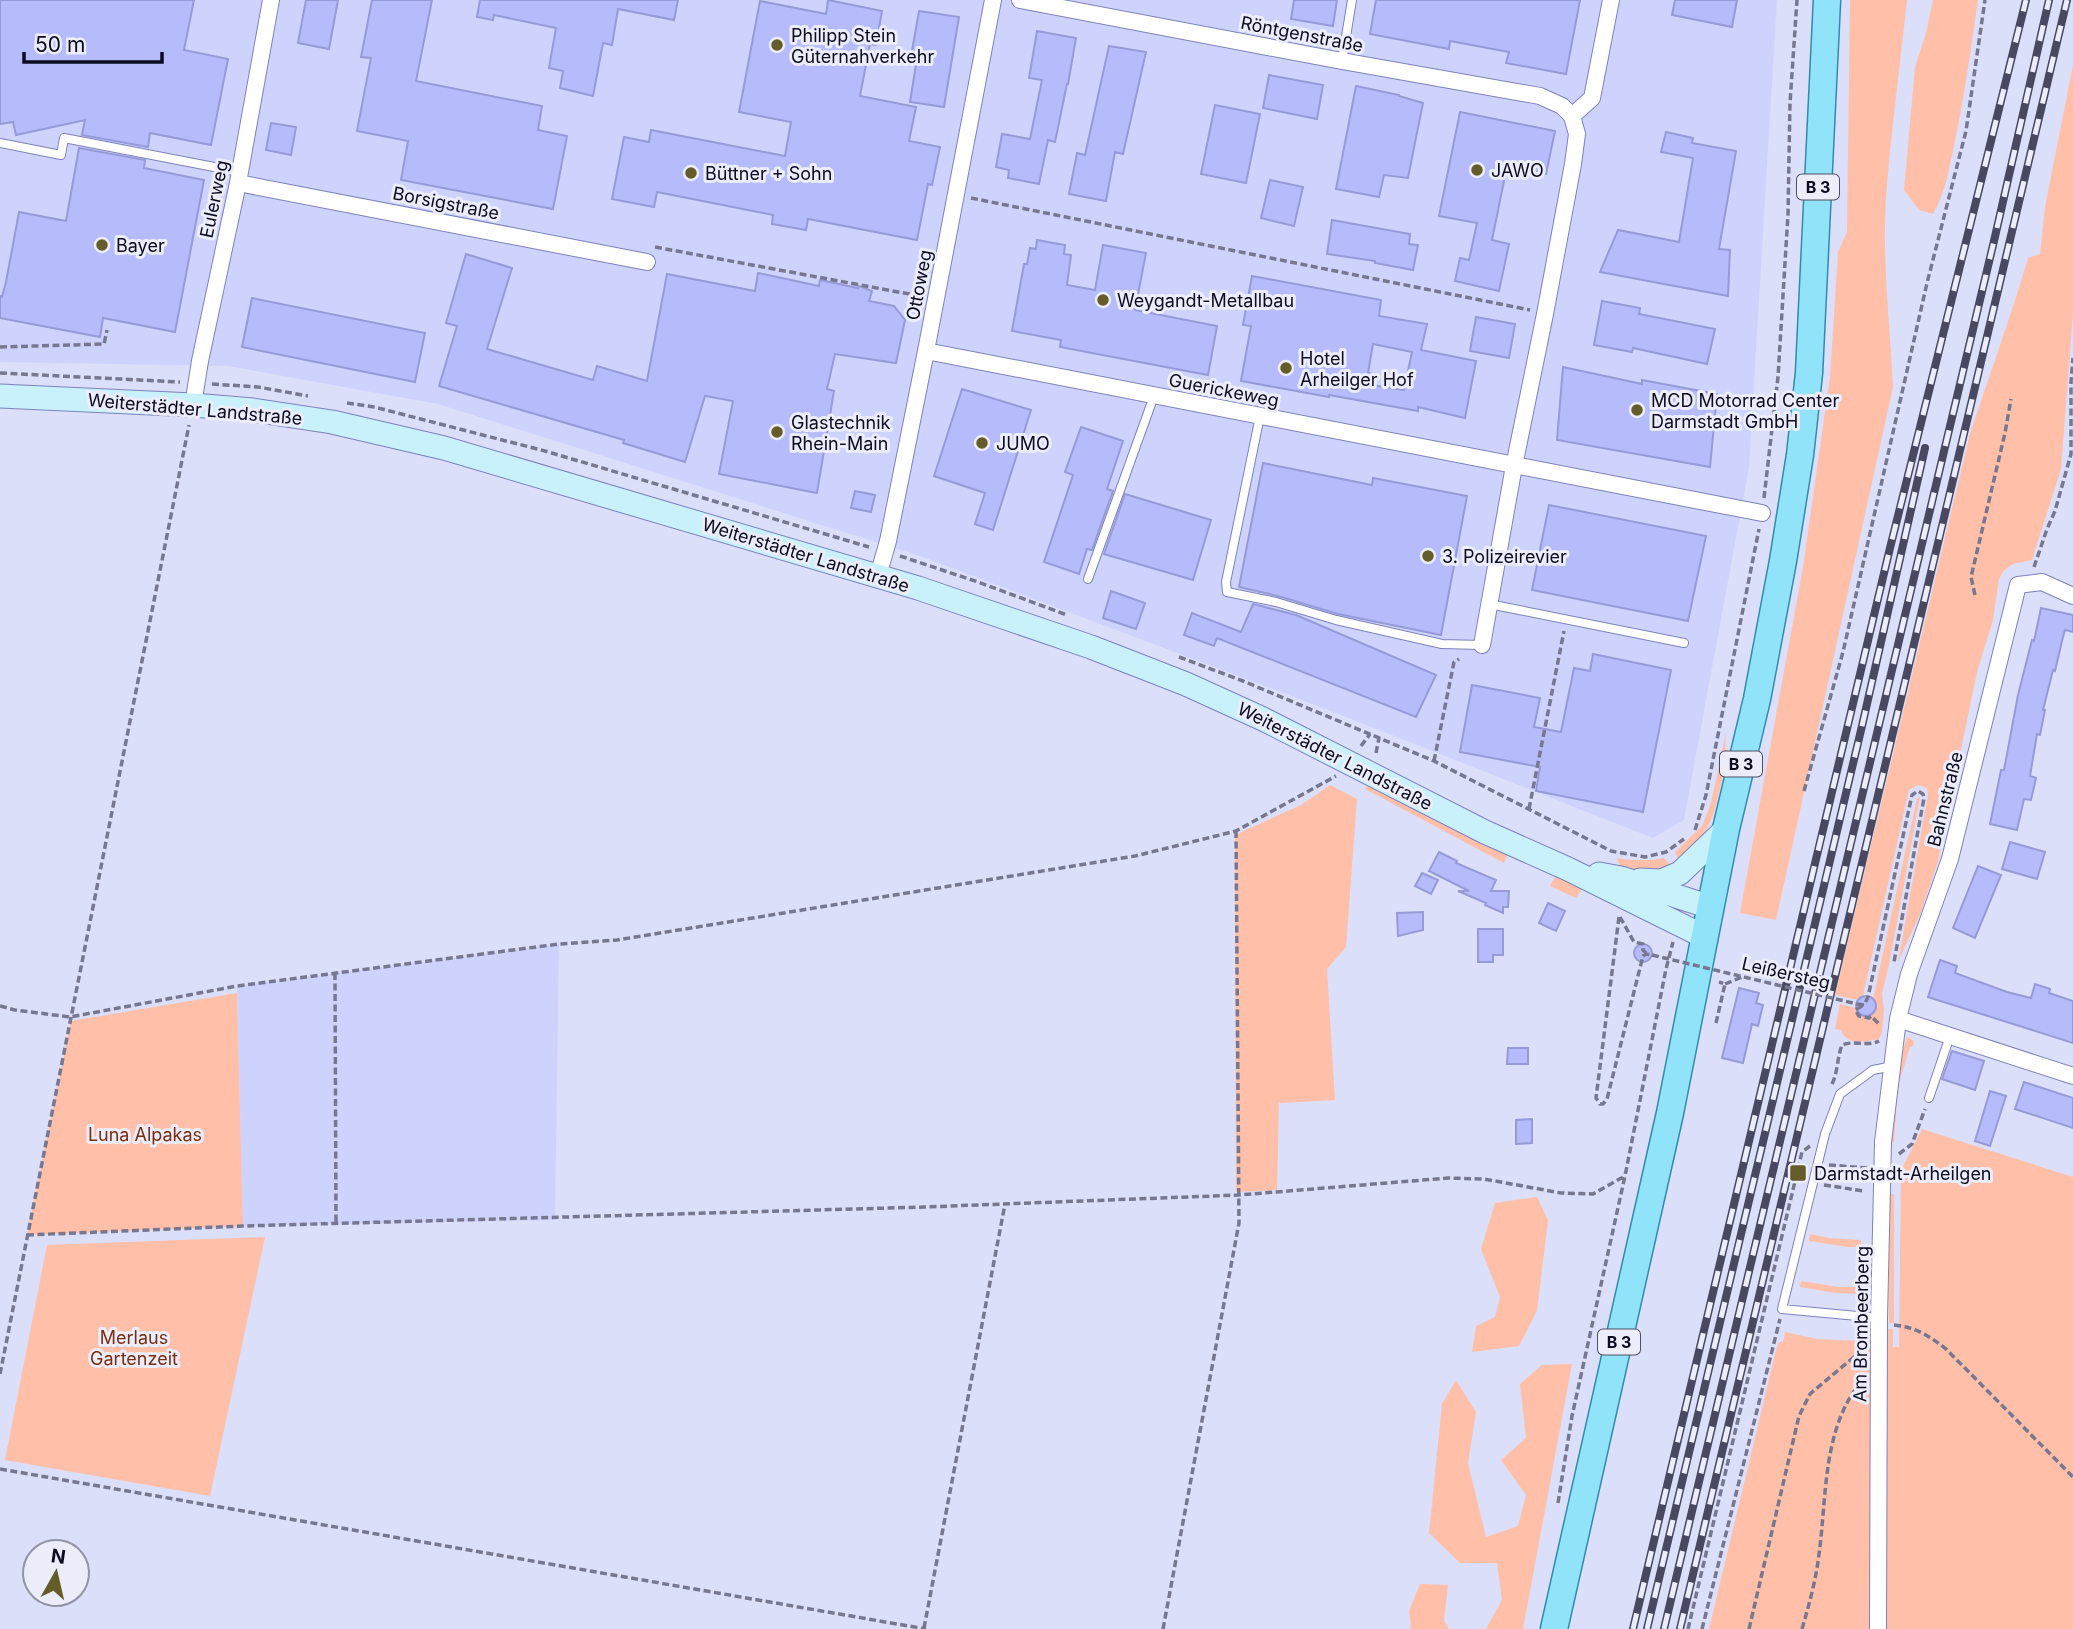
<svg xmlns="http://www.w3.org/2000/svg" width="2073" height="1629" viewBox="0 0 2073 1629" font-family="Inter,sans-serif">
	<style>
		.built { fill: #ced3fe }
		.green { fill: #ffbfa8 }
		.building { fill: #b6bcfb; stroke: #969bd8; stroke-width: 2; fill-rule: evenodd }
		.lines { fill: none; stroke-linecap: round; stroke-linejoin: round }
		.lane-casing { stroke: #7d82bd; stroke-width: 10 }
		.street-casing { stroke: #7d82bd; stroke-width: 18 }
		.secondary-casing { stroke: #7d82bd; stroke-width: 25 }
		.primary-casing { stroke: #328bab; stroke-width: 29 }
		.path { stroke: #777890; stroke-width: 3.5; stroke-dasharray: 7 3.5; stroke-linecap: butt }
		.lane { stroke: #fff; stroke-width: 8 }
		.street { stroke: #fff; stroke-width: 16 }
		.secondary { stroke: #c8f1fc; stroke-width: 23 }
		.primary { stroke: #91e3fa; stroke-width: 26 }
		.rail-casing { stroke: #484860; stroke-width: 8 }
		.rail { stroke: #ecedfa; stroke-width: 5; stroke-dasharray: 16; stroke-linecap: butt }
		.path-bridge { stroke: #777890; stroke-width: 3.5; stroke-dasharray: 7 3.5; stroke-linecap: butt }
		.poi-dot { fill: #655d29; stroke: #ecedfa; stroke-width: 2.5 }
		.labels { text-anchor: middle; dominant-baseline: central; stroke-width: 6; stroke-linejoin: round; paint-order: stroke }
		.shield { fill: #ecedfa; stroke: #4e4f62; stroke-width: 2 }
		.shield-label { font-size: 16px; font-weight: bold; fill: #0b0b21 }
		.street-label { font-size: 18px; fill: #0b0b21; stroke: #ecedfa }
		.poi-label { font-size: 18px; fill: #0b0b21; stroke: #ecedfa; text-anchor: start }
		.park-label { font-size: 18px; fill: #792d0f; stroke: #ecedfa }
	</style>
	<rect width="100%" height="100%" fill="#dcdff9"/>
	<path class="built" d="M0 0H1777L1749 467 1684 820 1653 838 1336 713 923 557 438 404 228 366 0 362Z
		M559 944 555 1220 243 1226 237 986Z"/>
	<path class="green" d="M1850 0H1907C1900 66 1891 132 1886 198 1882 261 1890 324 1893 387L1776 920 1740 913 1803 567 1830 377 1838 252 1847 232Z
		M1933 0H1978C1971 49 1964 98 1954 146 1949 169 1945 194 1933 214L1919 210 1904 190 1915 67 1926 33Z
		M2073 65V314L2061 469 2032 560 2013 564 2004 570 1999 579 1993 620 1977 672 1938 861 1921 912 1898 962 1928 795 1927 788 1918 785 1909 790 1863 996 1858 1000 1835 995 1970 434C1989 375 2011 317 2028 258L2040 254 2045 207Z
		M1726 732 1725 748 1729 752 1713 816 1704 834 1680 864 1675 852 1702 826 1711 803Z
		M1370 782 1509 851 1504 863 1365 789Z
		M1330 785 1357 799 1346 947 1327 969 1335 1100 1279 1103 1277 1190 1236 1192 1235 835 1301 805Z
		M1920 797 1890 960 1882 994 1884 1009 1882 1033 1879 1039C1865 1042 1847 1046 1841 1030L1835 1029 1840 1004 1856 1008 1860 1014 1869 1016C1876 1011 1877 1007 1873 999L1917 798Z
		M1617 858C1634 861 1648 861 1664 858L1673 868 1661 874 1621 870Z
		M1556 875 1582 888 1576 898 1550 886Z
		M237 993 243 1226 27 1235 71 1021Z
		M1907 1037 1914 1041 1913 1046 1910 1047 1898 1086 1894 1142 1888 1141 1892 1089Z
		M1922 1129 2073 1177V1629H1709L1776 1350 1779 1342H1783L1785 1332 1817 1339 1862 1341V1347L1866 1348 1867 1330 1872 1335V1347H1888V1329H1893V1347H1899L1901 1170Z
		M1889 1194H1894V1323H1889Z
		M1537 1197 1548 1220 1537 1311 1519 1346 1472 1352 1476 1326 1495 1317 1500 1297 1481 1249 1495 1203Z
		M1810 1234 1829 1238 1861 1240V1247H1848L1809 1241Z
		M265 1237 210 1496 5 1460 47 1245Z
		M1801 1281 1839 1287H1861V1294L1835 1293 1800 1287Z
		M1572 1364 1523 1629H1486L1502 1600 1497 1563H1460L1429 1533 1442 1404 1456 1380 1476 1412 1468 1463 1486 1537 1518 1526 1526 1495 1501 1460 1526 1438 1520 1384 1542 1365Z
		M1420 1584 1448 1585 1444 1621 1449 1629H1411L1409 1611Z"/>
	<path class="building" d="M0 0H194L184 50 228 59 211 145 150 133 148 147 82 135 85 120 16 135 13 122 0 124Z
		M306 0H338L329 49 298 43Z
		M372 0H432L416 81 542 106 538 130 567 136 553 209 401 180 408 141 357 131 371 58 361 57Z
		M480 0H678L674 20 618 9 612 45 603 43 593 96 560 88 563 71 549 68 556 28 494 15 493 20 477 17Z
		M828 0 882 11 876 45 870 44 860 96 916 107 909 141 940 147 932 185 928 184 917 240 808 219 806 230 772 224 773 215 657 192 654 207 612 199 624 137 649 142 651 130 785 156 791 122 739 112 760 1 826 14Z
		M1294 0H1337L1333 26 1291 19Z
		M1376 0H1580L1566 74 1506 63 1509 52 1450 41 1449 49 1370 34Z
		M1675 0H1737L1732 27 1672 15Z
		M919 11 959 17 944 107 910 102 918 52 912 51Z
		M1037 31 1076 38 1068 84H1067L1055 142 1048 140 1039 184 1008 178 1009 170 996 167 1002 134 1030 139 1042 80 1029 78Z
		M1109 46 1146 52 1123 154 1115 152 1106 201 1069 194 1077 153 1085 155Z
		M1269 75 1323 85 1317 119 1263 108Z
		M1356 86 1399 95V96L1423 103 1408 178 1384 175 1379 197 1336 189Z
		M1215 105 1260 114 1246 183 1201 174Z
		M1460 112 1555 131 1546 174 1507 166 1492 240 1509 244 1499 291 1455 281 1460 258 1469 260 1477 223 1439 216Z
		M271 123 296 127 291 155 266 150Z
		M1666 132 1693 138 1692 143 1736 151 1719 249 1730 250 1728 296 1600 272 1618 230 1679 242 1693 158 1661 152Z
		M79 148 145 160 144 168 204 180 175 332 103 318 100 337 0 318V296L2 297 6 282 19 212 66 221Z
		M1270 180 1303 187 1294 226 1261 218Z
		M1332 220 1410 234 1409 244 1418 245 1413 270 1375 263V261L1327 254Z
		M1037 240 1065 245 1064 254 1071 255 1067 285 1095 290 1103 245 1146 253 1135 310 1217 326 1208 375 1060 347 1061 340 1012 331 1024 264H1027L1030 248 1036 249Z
		M466 254 512 268 487 349 593 380 597 366 647 381 667 274 755 291 758 273 819 286 820 280 858 288 859 286 872 291 869 301 894 306 905 320 896 363 835 354 827 389 834 391 817 493 719 474 733 401 705 396 685 462 623 443 624 440 439 386 457 326 446 323Z
		M1252 276 1381 300 1379 316 1427 324 1421 350 1476 361 1465 418 1418 407V411L1329 395V397L1241 381 1251 326 1243 325ZM1373 344 1412 352 1404 390 1372 385 1374 374 1368 373Z
		M252 298 425 333 415 382 242 347Z
		M1602 301 1640 308 1639 314 1715 329 1707 364 1633 348 1632 352 1594 345Z
		M1476 317 1515 324 1509 358 1470 351Z
		M1563 367 1642 384V380L1717 394 1710 467 1557 440Z
		M962 389 1031 410 993 530 975 524 985 493 934 476Z
		M1081 427 1123 441 1107 489 1113 491 1092 550 1087 549 1079 574 1044 562 1073 475 1065 472Z
		M1263 463 1372 485 1373 478 1467 496 1441 635 1338 614 1278 596 1239 587Z
		M855 491 875 495 871 512 851 508Z
		M1125 494 1211 520 1193 580 1104 554Z
		M1549 505 1706 536 1688 621 1532 590Z
		M1111 591 1145 603 1136 629 1103 618Z
		M1253 604 1296 615 1436 675 1416 717 1217 638 1214 646 1184 635 1192 613 1241 632Z
		M2041 608 2073 615V632L2065 630 2063 637 2055 671 2053 670 2043 710H2045L2040 735 2037 734 2030 776 2036 778 2031 800 2024 799 2017 830 1990 824 2001 770H2004L2018 695 2032 640 2034 641Z
		M1593 654 1671 670 1643 812 1536 791 1540 767 1460 752 1472 685 1540 698 1534 727 1561 732 1574 668 1590 671Z
		M2010 842 2045 852 2037 879 2002 869Z
		M1439 852 1457 861 1456 863 1496 880 1491 891H1509L1508 907H1503V913L1485 905 1486 903 1458 891H1469L1429 871Z
		M1978 866 2001 875 1975 938 1953 928Z
		M1422 873 1438 880 1431 894 1415 886Z
		M1548 903 1565 911 1556 931 1539 923Z
		M1423 912V930L1398 936 1397 913Z
		M1478 929H1503V955H1493V962H1478Z
		M1634 953a9 9 0 1 1 18 0a9 9 0 1 1-18 0Z
		M1940 960 1957 966 1955 973 2007 992 2031 998 2035 984 2050 989 2049 993 2073 1001V1043L1928 997Z
		M1739 988 1759 993 1756 1003 1763 1005 1758 1026 1752 1024 1743 1063 1722 1058Z
		M1856 1006a10 10 0 1 1 20 0a10 10 0 1 1-20 0Z
		M1508 1048H1528V1064H1507Z
		M1952 1051 1984 1061 1975 1090 1942 1079Z
		M2024 1082 2073 1098V1128L2015 1109Z
		M1990 1091 2006 1096 1990 1146 1975 1141Z
		M1532 1119V1143L1516 1144V1120Z"/>
	<g class="lines">
		<g class="lane-casing">
			<path id="lane" d="M1342 61 1352 0
				M0 143 61 155 64 138 240 172
				M1260 416 1226 582 1227 592 1276 602 1336 620 1442 644 1482 645
				M1088 579 1154 396
				M1489 604 1684 643
				M1929 1098 1950 1036
				M1879 1318 1782 1309 1825 1134 1840 1094 1873 1070 1893 1066"/>
		</g>
		<g class="street-casing">
			<path id="street" d="M1020 0 1342 61 1540 96 1562 106 1572 116 1577 134 1573 164 1545 314 1514 466 1482 645
				M1572 116 1592 98 1611 0
				M238 183 647 262
				M926 351 1762 513
				M193 405 200 361 238 183 271 0
				M878 576 888 541 926 351 993 0
				M1898 1019 2073 1076
				M1878 1629 1879 1318 1883 1142 1898 1019 1909 974 1950 859 2018 585 2042 582 2073 596"/>
		</g>
		<g class="secondary-casing">
			<path id="secondary" d="M0 396 193 405 253 410 332 422 444 448 918 588 1091 647 1186 684 1263 719 1485 832 1568 869 1705 937
				M1599 874 1621 878 1710 907
				M1640 880 1661 881 1680 873 1726 829"/>
		</g>
		<g class="primary-casing">
			<path id="primary" d="M1554 1629 1670 1113 1726 829 1757 699 1783 561 1800 455 1809 373 1827 0"/>
		</g>
		<path class="path" d="M971 198 1530 310
			M655 247 920 296
			M0 347 104 344 107 330
			M0 373 180 382
			M212 384 258 387 308 396
			M347 403 374 407 545 451 869 547
			M1764 498 1778 377 1788 214 1790 103 1797 0
			M900 556 978 582 1067 615
			M2034 567 2047 529 2055 511 2071 454V382L2073 358
			M1975 595 1971 577 2005 433 2011 399
			M1179 657 1243 681 1434 761 1611 851 1645 857 1666 852 1684 839
			M1361 746 1370 734
			M1376 753 1379 738
			M1434 761 1454 662 1459 659
			M1804 791 1843 652 1927 283 1966 131 1985 0
			M1529 809 1564 631
			M1695 830 1706 795 1759 529
			M1619 917 1596 1098 1600 1104H1603L1607 1099 1643 956 1646 954 1652 955
			M1620 917 1634 942 1643 944V950L1646 953
			M335 973 336 1223
			M1725 984 1742 977
			M1857 1004 1864 1005 1868 997 1912 795 1918 791 1923 794 1924 798 1894 962
			M0 1006 15 1010 70 1017 237 986 559 944 617 940 1135 856 1236 831 1336 776
			M1862 1006 1855 1010 1859 1016 1869 1018 1871 1016 1880 1025
			M1716 1023 1725 984 1719 982
			M1832 1084C1838 1072 1837 1058 1842 1045 1853 1040 1867 1047 1879 1041
			M1899 1154 1912 1144 1925 1109
			M1829 1165 1867 1168
			M1824 1185 1864 1191
			M27 1235 243 1226 925 1207 1239 1195 1448 1178 1484 1179 1561 1193 1593 1194 1625 1176
			M1894 1325C1915 1327 1930 1336 1946 1349L2073 1477
			M0 1374 189 425
			M0 1469 926 1629
			M1558 1503 1572 1416 1625 1176 1666 969 1673 942
			M924 1628 1005 1204
			M1163 1629 1239 1223 1236 831
			M1688 1629 1802 1152 1810 1146
			M1702 1629 1780 1319
			M1749 1629 1799 1416 1810 1394 1854 1357 1862 1358
			M1802 1629C1809 1605 1816 1580 1819 1554 1827 1497 1822 1429 1861 1382"/>
		<use href="#lane" class="lane"/>
		<use href="#street" class="street"/>
		<use href="#secondary" class="secondary"/>
		<use href="#primary" class="primary"/>
		<g class="rail-casing">
			<path id="rail" d="M1633 1629 1890 548 2026 0
				M1647 1629 1862 726 1925 448
				M1664 1629 1994 241 2049 0
				M1680 1629 2067 0"/>
		</g>
		<use href="#rail" class="rail"/>
		<path class="path-bridge" d="M1652 955 1857 1004"/>
	</g>
	<g class="poi-dot">
		<circle cx="777" cy="45" r="7"/>
		<circle cx="1477" cy="170" r="7"/>
		<circle cx="691" cy="173" r="7"/>
		<circle cx="102" cy="245" r="7"/>
		<circle cx="1103" cy="300" r="7"/>
		<circle cx="1286" cy="368" r="7"/>
		<circle cx="1637" cy="410" r="7"/>
		<circle cx="777" cy="432" r="7"/>
		<circle cx="982" cy="443" r="7"/>
		<circle cx="1428" cy="556" r="7"/>
		<rect x="1789" y="1164" width="18" height="18" rx="3.5"/>
	</g>
	<g class="labels">
		<g class="shield">
			<rect x="1797" y="174.5" width="42" height="25" rx="5"/>
			<rect x="1720" y="751.5" width="42" height="25" rx="5"/>
			<rect x="1598" y="1329.5" width="42" height="25" rx="5"/>
		</g>
		<g class="shield-label">
			<text x="1818" y="187">B 3</text>
			<text x="1741" y="764">B 3</text>
			<text x="1619" y="1342">B 3</text>
		</g>
		<g class="street-label">
			<text transform="translate(1302 34) rotate(11)">Röntgenstraße</text>
			<text transform="translate(214 199) rotate(-78)">Eulerweg</text>
			<text transform="translate(446 203) rotate(11)">Borsigstraße</text>
			<text transform="translate(919 285) rotate(-79)">Ottoweg</text>
			<text transform="translate(1224 390) rotate(11)">Guerickeweg</text>
			<text transform="translate(195 409) rotate(5)">Weiterstädter Landstraße</text>
			<text transform="translate(806 555) rotate(17)">Weiterstädter Landstraße</text>
			<text transform="translate(1335 756) rotate(27)">Weiterstädter Landstraße</text>
			<text transform="translate(1945 799) rotate(-76)">Bahnstraße</text>
			<text transform="translate(1786 973) rotate(13)">Leißersteg</text>
			<text transform="translate(1861 1324) rotate(-89)">Am Brombeerberg</text>
		</g>
		<g class="poi-label">
			<text x="791" y="35">Philipp Stein<tspan x="791" dy="21">Güternahverkehr</tspan></text>
			<text x="1491" y="170">JAWO</text>
			<text x="705" y="173">Büttner + Sohn</text>
			<text x="116" y="245">Bayer</text>
			<text x="1117" y="300">Weygandt-Metallbau</text>
			<text x="1300" y="358">Hotel<tspan x="1300" dy="21">Arheilger Hof</tspan></text>
			<text x="1651" y="400">MCD Motorrad Center<tspan x="1651" dy="21">Darmstadt GmbH</tspan></text>
			<text x="791" y="422">Glastechnik<tspan x="791" dy="21">Rhein-Main</tspan></text>
			<text x="996" y="443">JUMO</text>
			<text x="1442" y="556">3. Polizeirevier</text>
			<text x="1814" y="1173">Darmstadt-Arheilgen</text>
		</g>
		<g class="park-label">
			<text x="145" y="1134">Luna Alpakas</text>
			<text x="134" y="1337">Merlaus<tspan x="134" dy="21">Gartenzeit</tspan></text>
		</g>
	</g>
	<g transform="translate(56 1573) rotate(8)"><circle r="33" fill="#ecedfa" stroke="#9293a3" stroke-width="2"/>
	<path d="M0-5L12 26L0 18L-12 26Z" fill="#655d29"/>
	<text y="-10" font-size="19" font-weight="bold" text-anchor="middle" fill="#0b0b21">N</text>
	</g>
	<path d="M24 52v10h138v-10" fill="none" stroke="#0b0b21" stroke-width="3.5"/>
	<text x="35" y="52" font-size="21" fill="#0b0b21" stroke="#ecedfa" stroke-width="5" paint-order="stroke">50 m</text>
</svg>
